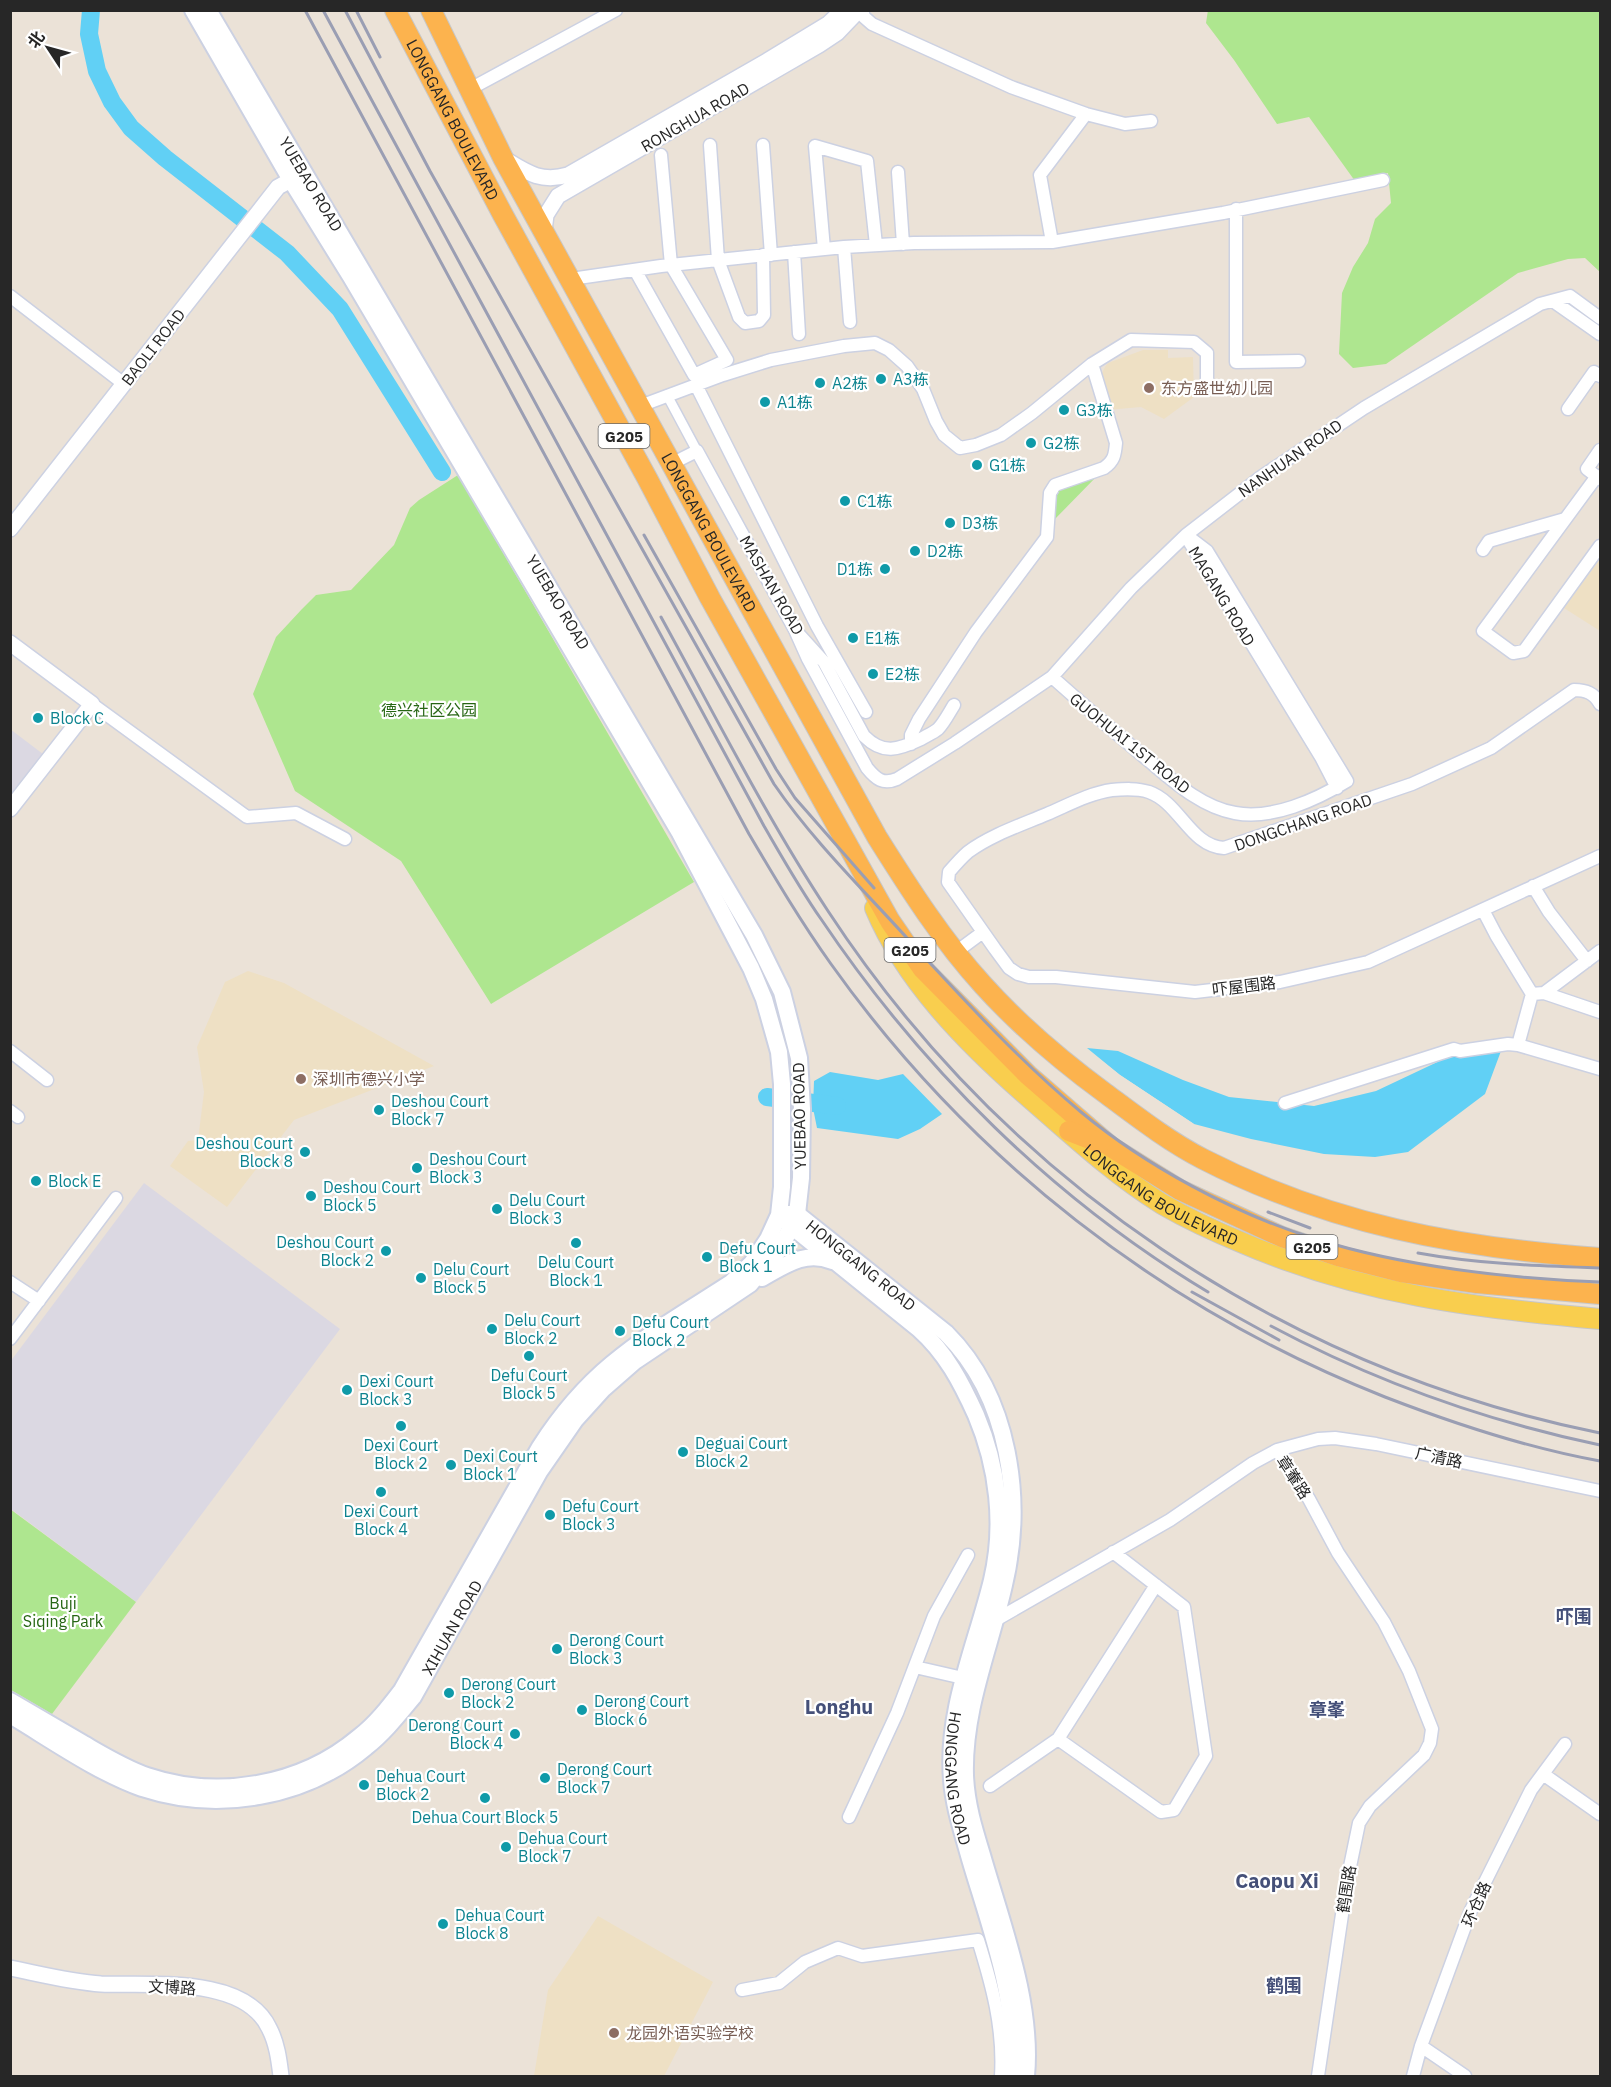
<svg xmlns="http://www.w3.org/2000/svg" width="1611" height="2087" viewBox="0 0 1611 2087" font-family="'IBM Plex Sans','Noto Sans SC',sans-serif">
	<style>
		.industrial { fill: #dbd8e2 }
		.education { fill: #eee0c4 }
		.green { fill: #aee68f }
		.water { fill: #61d0f5 }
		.pier { fill: #ebe2d7 }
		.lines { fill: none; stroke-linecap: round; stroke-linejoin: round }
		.river { stroke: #61d0f5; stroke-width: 18 }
		.pedestrian-casing { stroke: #ccd1e2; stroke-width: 12 }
		.minor-casing { stroke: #ccd1e2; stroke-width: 15 }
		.tertiary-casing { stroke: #ccd1e2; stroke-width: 18 }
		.secondary-casing { stroke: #ccd1e2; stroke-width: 20 }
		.primary-casing { stroke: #c7c7c7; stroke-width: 22 }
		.trunk-casing { stroke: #c7c7c7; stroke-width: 22 }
		.pedestrian { stroke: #fff; stroke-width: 9 }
		.minor { stroke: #fff; stroke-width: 12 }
		.tertiary { stroke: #fff; stroke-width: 15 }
		.secondary { stroke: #fff; stroke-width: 16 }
		.primary { stroke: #f9ce4e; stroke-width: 20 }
		.trunk { stroke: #fcb34e; stroke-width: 20 }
		.rail { stroke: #9a9eb3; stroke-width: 3 }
		.culture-dot { fill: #0f9aa8; stroke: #fff; stroke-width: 2 }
		.education-dot { fill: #8d6e63; stroke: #fff; stroke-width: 2 }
		.labels { text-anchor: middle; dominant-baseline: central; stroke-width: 4.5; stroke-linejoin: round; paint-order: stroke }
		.shield { fill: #fff; stroke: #686868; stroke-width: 1.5 }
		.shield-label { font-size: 15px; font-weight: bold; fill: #272727 }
		.street-label { font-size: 16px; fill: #272727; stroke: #fff }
		.culture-label { font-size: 16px; fill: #0d838f; stroke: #fff; text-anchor: start }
		.education-label { font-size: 16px; fill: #785e54; stroke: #fff; text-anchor: start }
		.park-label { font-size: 16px; fill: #276614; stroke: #fff }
		.neighbourhood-label { font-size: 18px; font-weight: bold; fill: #455079; stroke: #fff }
		.quarter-label { font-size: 20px; font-weight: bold; fill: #455079; stroke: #fff }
	</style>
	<rect width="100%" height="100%" fill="#ebe2d7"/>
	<path class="industrial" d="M10 729 43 754 11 796H10Z
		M144 1183 340 1329 136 1602 11 1509 10 1362Z"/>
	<path class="education" d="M1143 350H1168V358L1193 357 1194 397 1164 419 1141 407 1107 410 1102 373 1105 367 1108 363Z
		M1600 559V631L1564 608Z
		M248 971 284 983 434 1066 294 1120 227 1207 170 1166 188 1141 198 1140 204 1092 197 1047 225 982Z
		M598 1916 713 1982 664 2076H534L548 1990Z"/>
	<path class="green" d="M1208 10 1600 11V272L1585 258 1568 259 1518 273 1386 364 1353 368 1339 354 1342 293 1353 267 1368 243 1375 219 1391 203 1388 173 1355 181 1309 117 1277 124 1234 60 1206 23Z
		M1099 474 1055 519 1048 494Z
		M458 475 694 882 491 1004 401 861 295 791 253 694 276 637 302 609 316 595 351 590 394 545 410 508 419 500Z
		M10 1509 136 1602 52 1714 11 1690Z"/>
	<path class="water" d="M1087 1048 1118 1051 1183 1080 1229 1097 1314 1106 1376 1091 1448 1057 1480 1049 1501 1051 1485 1094 1408 1152 1375 1157 1324 1154 1251 1139 1194 1124 1120 1075Z
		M830 1072 878 1080 903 1074 942 1114 920 1129 898 1139 817 1128 813 1108 814 1081Z"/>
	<path class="pier" d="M1084 1047 1120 1075 1194 1124 1187 1123 1118 1077 1085 1051Z"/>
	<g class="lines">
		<path class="river" d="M91 10 89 34 97 71 112 102 131 128 165 158 287 253 340 309 442 472
			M767 1097 837 1106"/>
		<g class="pedestrian-casing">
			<path id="pedestrian" d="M667 395 697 451"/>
		</g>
		<g class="minor-casing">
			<path id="minor" d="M862 10 864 17 872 24 1011 87 1086 114 1125 124 1151 121
				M470 89 616 10
				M710 145 718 260 739 317 745 323 759 321 764 315 763 255
				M763 145 771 255
				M898 172 903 244
				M1236 209V362L1299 361
				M1052 242 1040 175 1086 114
				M844 247 850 322
				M824 249 815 146 867 161 876 245
				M794 252 799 334
				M635 270 694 375 727 360 671 265 661 155
				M571 279 661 266 844 247 914 243 1052 242 1223 213 1383 180
				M10 296 124 384
				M1553 301 1600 334
				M696 385 817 626 866 712
				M640 406 723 375 771 360 844 346 875 343 889 350 907 366 923 389 936 421 944 435 960 448 976 445 1001 435 1032 413 1092 364 1131 340 1194 342 1207 353V386
				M1568 409 1594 372 1600 376
				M1600 450 1587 469 1600 479
				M671 464 697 451 795 630 824 662 864 736C883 755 898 750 921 739 926 736 933 733 938 729 944 723 949 713 954 705
				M1597 476 1483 631 1513 653 1524 651 1600 546
				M1189 541 1321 757 1337 788
				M1483 550 1489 541 1565 519
				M795 630 808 659 867 768C876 779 883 785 897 779L955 743 1052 677 1131 588 1186 535 1261 477 1364 408 1540 304 1570 296 1600 318
				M1052 677C1082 704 1112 730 1142 755 1169 777 1199 807 1235 813 1272 820 1316 800 1347 781L1207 551 1186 535
				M92 704 247 817 296 813 345 839
				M1600 704C1594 693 1586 690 1574 690L1491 748 1412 784 1224 848C1190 846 1180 803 1149 792 1137 788 1124 789 1112 790 1090 793 1068 805 1047 814 1021 825 991 835 968 852 961 858 955 865 949 872L948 882 995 949 1009 968 1018 974 1029 977H1056L1195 992 1280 982 1368 962 1600 856
				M911 744V735L919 719 976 632 1047 537 1050 493 1055 485 1104 468C1114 461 1115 455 1116 443L1092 364
				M1533 886 1549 912 1587 961
				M1483 910 1496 935 1532 994
				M956 952 983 932
				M1544 993 1600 951
				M1518 1045 1600 1069
				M10 1051 47 1080
				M1285 1103 1454 1049 1460 1051 1508 1044 1518 1045 1532 994 1544 993 1600 1012
				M10 1111 18 1117
				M10 1282 39 1301
				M10 1339 116 1198
				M1277 1450 1309 1499 1338 1553 1384 1622 1409 1671 1432 1729 1430 1743 1424 1755 1370 1806 1359 1823 1347 1881 1318 2076
				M994 1621 1170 1520 1253 1463 1277 1450 1318 1439 1335 1438 1376 1444 1600 1491
				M915 1667 963 1678
				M1058 1739 1161 1812 1174 1810 1206 1756 1184 1607 1113 1552
				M1543 1774 1600 1814
				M990 1786 1058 1739 1156 1585
				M849 1817 897 1713 934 1616 968 1555
				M742 1990 779 1983 805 1962 838 1948 862 1956 978 1940C992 1985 1004 2028 1001 2076
				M1421 2046 1465 2076
				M1413 2076 1421 2046 1471 1910 1531 1790 1565 1744"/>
		</g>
		<g class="tertiary-casing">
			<path id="tertiary" d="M503 158C526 172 540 183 568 175L767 61 828 24 843 10
				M544 231 546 215 558 196 819 45 837 33 859 10
				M10 529 278 187 300 175
				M10 643 92 704 10 809
				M10 1968C40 1974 71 1982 101 1984 150 1986 244 1975 269 2028 277 2043 279 2060 281 2076"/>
		</g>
		<g class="secondary-casing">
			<g id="secondary">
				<path id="s1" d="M786 1214H797L946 1333C1010 1397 1024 1500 1004 1585 990 1648 963 1709 965 1775 966 1803 974 1829 982 1855 1002 1925 1033 2004 1026 2076"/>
				<path id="s2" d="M784 1220 919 1329C946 1353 961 1382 976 1415 998 1467 1005 1525 992 1580 976 1646 946 1710 952 1780 954 1807 963 1833 970 1859 991 1930 1019 2001 1012 2076"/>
				<path d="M762 1278C785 1265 806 1250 832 1261"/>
				<path d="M10 1701C34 1715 58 1729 82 1743 103 1755 124 1768 147 1776 218 1800 301 1786 359 1737 376 1724 389 1707 402 1690L540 1447C560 1416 583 1388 612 1364 649 1333 691 1309 731 1283L752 1263 768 1239 779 1215 782 1187V1084L779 1052 764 999 751 968 680 833 351 277 291 180 193 10"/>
				<path id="s3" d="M10 1715C52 1740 97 1772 142 1788 218 1813 305 1798 366 1747 384 1733 398 1715 413 1697L539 1472 575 1420 603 1389 635 1361 750 1284 778 1251 792 1226 797 1214 801 1178 802 1109 799 1058 782 992 754 935 208 10"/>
			</g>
		</g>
		<g class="primary-casing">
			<g id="primary">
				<path id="s4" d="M875 908C905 980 966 1042 1024 1093 1068 1131 1112 1173 1162 1204 1188 1219 1216 1232 1243 1243 1362 1294 1474 1308 1600 1319"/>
			</g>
		</g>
		<g class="trunk-casing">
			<g id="trunk">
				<path id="s5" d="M395 10 503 215 647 478 710 598 890 921 923 969 1028 1075 1111 1147 1180 1190 1282 1237 1338 1256 1401 1272 1477 1283 1600 1294"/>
				<path id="s6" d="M431 10 503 158 877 837C909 888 942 940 983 985 1020 1026 1060 1060 1105 1093 1136 1116 1168 1141 1203 1159 1330 1224 1459 1248 1600 1258"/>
				<path d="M1069 1131 1100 1143"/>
			</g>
		</g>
		<use href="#pedestrian" class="pedestrian"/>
		<use href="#minor" class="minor"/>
		<use href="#tertiary" class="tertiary"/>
		<use href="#secondary" class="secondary"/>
		<use href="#primary" class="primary"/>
		<use href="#trunk" class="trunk"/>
		<path class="rail" d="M305 10 749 834C775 878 801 922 831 964 970 1159 1162 1309 1385 1397 1455 1424 1527 1448 1600 1461
			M323 10 764 826C782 857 800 889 821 919 922 1069 1053 1199 1208 1292
			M345 10 430 171 774 784C815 844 868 894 916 948 969 1005 1021 1062 1081 1112 1146 1166 1235 1214 1316 1239 1401 1266 1511 1279 1600 1282
			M356 10 380 57
			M644 535 776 769 795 798 874 888
			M661 617C715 715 766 817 828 911 1005 1181 1284 1369 1600 1433
			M1268 1212 1310 1228
			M1418 1253C1478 1264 1540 1266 1600 1268
			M1192 1292 1279 1340
			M1271 1326C1374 1381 1486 1421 1600 1445"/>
	</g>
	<g class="culture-dot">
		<circle cx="881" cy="379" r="6"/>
		<circle cx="820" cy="383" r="6"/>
		<circle cx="765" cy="402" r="6"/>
		<circle cx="1064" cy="410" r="6"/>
		<circle cx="1031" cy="443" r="6"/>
		<circle cx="977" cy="465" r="6"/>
		<circle cx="845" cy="501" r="6"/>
		<circle cx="950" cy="523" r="6"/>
		<circle cx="915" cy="551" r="6"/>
		<circle cx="885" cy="569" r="6"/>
		<circle cx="853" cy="638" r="6"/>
		<circle cx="873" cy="674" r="6"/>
		<circle cx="38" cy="718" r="6"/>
		<circle cx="379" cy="1110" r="6"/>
		<circle cx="305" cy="1152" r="6"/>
		<circle cx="417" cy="1168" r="6"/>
		<circle cx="36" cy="1181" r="6"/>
		<circle cx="311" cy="1196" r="6"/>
		<circle cx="497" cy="1209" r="6"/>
		<circle cx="576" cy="1243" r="6"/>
		<circle cx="386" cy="1251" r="6"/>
		<circle cx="707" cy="1257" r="6"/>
		<circle cx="421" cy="1278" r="6"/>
		<circle cx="492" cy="1329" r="6"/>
		<circle cx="620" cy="1331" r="6"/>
		<circle cx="529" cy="1356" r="6"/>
		<circle cx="347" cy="1390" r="6"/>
		<circle cx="401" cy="1426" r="6"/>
		<circle cx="683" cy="1452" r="6"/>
		<circle cx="451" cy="1465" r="6"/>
		<circle cx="381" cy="1492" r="6"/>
		<circle cx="550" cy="1515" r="6"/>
		<circle cx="557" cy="1649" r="6"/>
		<circle cx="449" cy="1693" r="6"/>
		<circle cx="582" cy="1710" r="6"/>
		<circle cx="515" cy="1734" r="6"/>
		<circle cx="545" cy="1778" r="6"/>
		<circle cx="364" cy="1785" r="6"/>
		<circle cx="485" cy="1798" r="6"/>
		<circle cx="506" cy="1847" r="6"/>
		<circle cx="443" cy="1924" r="6"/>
	</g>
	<g class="education-dot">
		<circle cx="1149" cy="388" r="6"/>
		<circle cx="301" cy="1079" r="6"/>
		<circle cx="614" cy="2033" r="6"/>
	</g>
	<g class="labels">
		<g class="shield">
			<rect x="598.5" y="424" width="51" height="24" rx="4.5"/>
			<rect x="884.5" y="938" width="51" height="24" rx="4.5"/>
			<rect x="1286.5" y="1235" width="51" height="24" rx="4.5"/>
		</g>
		<g class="shield-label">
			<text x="624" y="436">G205</text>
			<text x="910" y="950">G205</text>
			<text x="1312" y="1247">G205</text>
		</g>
		<g class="street-label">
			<text transform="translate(695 117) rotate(-30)">RONGHUA ROAD</text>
			<text stroke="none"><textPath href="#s5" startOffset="124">LONGGANG BOULEVARD</textPath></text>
			<text transform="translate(311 184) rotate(59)">YUEBAO ROAD</text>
			<text transform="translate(153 347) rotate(-52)">BAOLI ROAD</text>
			<text transform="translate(1290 458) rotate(-35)">NANHUAN ROAD</text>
			<text stroke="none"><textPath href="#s6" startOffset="592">LONGGANG BOULEVARD</textPath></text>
			<text transform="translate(772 585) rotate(60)">MASHAN ROAD</text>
			<text transform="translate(1222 596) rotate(59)">MAGANG ROAD</text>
			<text transform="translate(558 602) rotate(59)">YUEBAO ROAD</text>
			<text transform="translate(1130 743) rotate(39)">GUOHUAI 1ST ROAD</text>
			<text transform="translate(1303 822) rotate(-19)">DONGCHANG ROAD</text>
			<text transform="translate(1244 986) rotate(-7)">吓屋围路</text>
			<text transform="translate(799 1116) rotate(-91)">YUEBAO ROAD</text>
			<text stroke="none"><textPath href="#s4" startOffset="411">LONGGANG BOULEVARD</textPath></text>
			<text stroke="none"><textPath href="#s1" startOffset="93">HONGGANG ROAD</textPath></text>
			<text transform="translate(1439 1457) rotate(12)">广清路</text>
			<text transform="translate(1294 1477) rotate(57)">章輋路</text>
			<text stroke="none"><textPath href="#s3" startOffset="537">XIHUAN ROAD</textPath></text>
			<text stroke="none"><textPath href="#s2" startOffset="650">HONGGANG ROAD</textPath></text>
			<text transform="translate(1346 1889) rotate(-81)">鹤围路</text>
			<text transform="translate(1476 1904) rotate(-66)">环仓路</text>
			<text transform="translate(172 1987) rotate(3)">文博路</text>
		</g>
		<g class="culture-label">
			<text x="893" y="379">A3栋</text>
			<text x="832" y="383">A2栋</text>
			<text x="777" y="402">A1栋</text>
			<text x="1076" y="410">G3栋</text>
			<text x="1043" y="443">G2栋</text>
			<text x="989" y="465">G1栋</text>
			<text x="857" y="501">C1栋</text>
			<text x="962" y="523">D3栋</text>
			<text x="927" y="551">D2栋</text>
			<text x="873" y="569" text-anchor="end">D1栋</text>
			<text x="865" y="638">E1栋</text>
			<text x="885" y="674">E2栋</text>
			<text x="50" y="718">Block C</text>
			<text x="391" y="1101">Deshou Court<tspan x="391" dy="18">Block 7</tspan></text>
			<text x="293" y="1143" text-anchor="end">Deshou Court<tspan x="293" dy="18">Block 8</tspan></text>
			<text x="429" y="1159">Deshou Court<tspan x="429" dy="18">Block 3</tspan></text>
			<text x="48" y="1181">Block E</text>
			<text x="323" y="1187">Deshou Court<tspan x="323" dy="18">Block 5</tspan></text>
			<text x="509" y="1200">Delu Court<tspan x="509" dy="18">Block 3</tspan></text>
			<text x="374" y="1242" text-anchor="end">Deshou Court<tspan x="374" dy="18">Block 2</tspan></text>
			<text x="719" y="1248">Defu Court<tspan x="719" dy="18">Block 1</tspan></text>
			<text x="576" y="1262" text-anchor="middle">Delu Court<tspan x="576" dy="18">Block 1</tspan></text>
			<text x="433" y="1269">Delu Court<tspan x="433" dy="18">Block 5</tspan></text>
			<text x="504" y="1320">Delu Court<tspan x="504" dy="18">Block 2</tspan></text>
			<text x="632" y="1322">Defu Court<tspan x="632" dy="18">Block 2</tspan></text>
			<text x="529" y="1375" text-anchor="middle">Defu Court<tspan x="529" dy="18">Block 5</tspan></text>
			<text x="359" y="1381">Dexi Court<tspan x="359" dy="18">Block 3</tspan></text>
			<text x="695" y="1443">Deguai Court<tspan x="695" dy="18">Block 2</tspan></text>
			<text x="401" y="1445" text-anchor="middle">Dexi Court<tspan x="401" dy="18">Block 2</tspan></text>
			<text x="463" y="1456">Dexi Court<tspan x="463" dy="18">Block 1</tspan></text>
			<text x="562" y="1506">Defu Court<tspan x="562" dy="18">Block 3</tspan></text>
			<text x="381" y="1511" text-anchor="middle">Dexi Court<tspan x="381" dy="18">Block 4</tspan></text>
			<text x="569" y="1640">Derong Court<tspan x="569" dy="18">Block 3</tspan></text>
			<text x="461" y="1684">Derong Court<tspan x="461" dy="18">Block 2</tspan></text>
			<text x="594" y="1701">Derong Court<tspan x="594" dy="18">Block 6</tspan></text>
			<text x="503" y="1725" text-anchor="end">Derong Court<tspan x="503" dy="18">Block 4</tspan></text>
			<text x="557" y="1769">Derong Court<tspan x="557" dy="18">Block 7</tspan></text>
			<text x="376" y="1776">Dehua Court<tspan x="376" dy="18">Block 2</tspan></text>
			<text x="485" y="1817" text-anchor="middle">Dehua Court Block 5</text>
			<text x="518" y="1838">Dehua Court<tspan x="518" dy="18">Block 7</tspan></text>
			<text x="455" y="1915">Dehua Court<tspan x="455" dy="18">Block 8</tspan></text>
		</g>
		<g class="education-label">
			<text x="1161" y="388">东方盛世幼儿园</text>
			<text x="313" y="1079">深圳市德兴小学</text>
			<text x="626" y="2033">龙园外语实验学校</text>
		</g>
		<g class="park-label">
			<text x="429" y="710">德兴社区公园</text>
			<text x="63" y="1603">Buji<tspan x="63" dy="18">Siqing Park</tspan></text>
		</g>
		<g class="neighbourhood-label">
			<text x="1574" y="1616">吓围</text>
			<text x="1327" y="1709">章峯</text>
			<text x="1284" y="1985">鹤围</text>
		</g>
		<g class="quarter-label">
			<text x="839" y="1706">Longhu</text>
			<text x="1277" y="1880">Caopu Xi</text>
		</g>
	</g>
	<rect width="1611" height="2087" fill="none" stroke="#272727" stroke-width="24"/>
	<g transform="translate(48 48) rotate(306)" stroke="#ffffff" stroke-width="4.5" paint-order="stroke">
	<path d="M0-4.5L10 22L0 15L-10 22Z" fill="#272727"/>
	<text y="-9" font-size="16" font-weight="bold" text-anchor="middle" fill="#272727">北</text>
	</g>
</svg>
